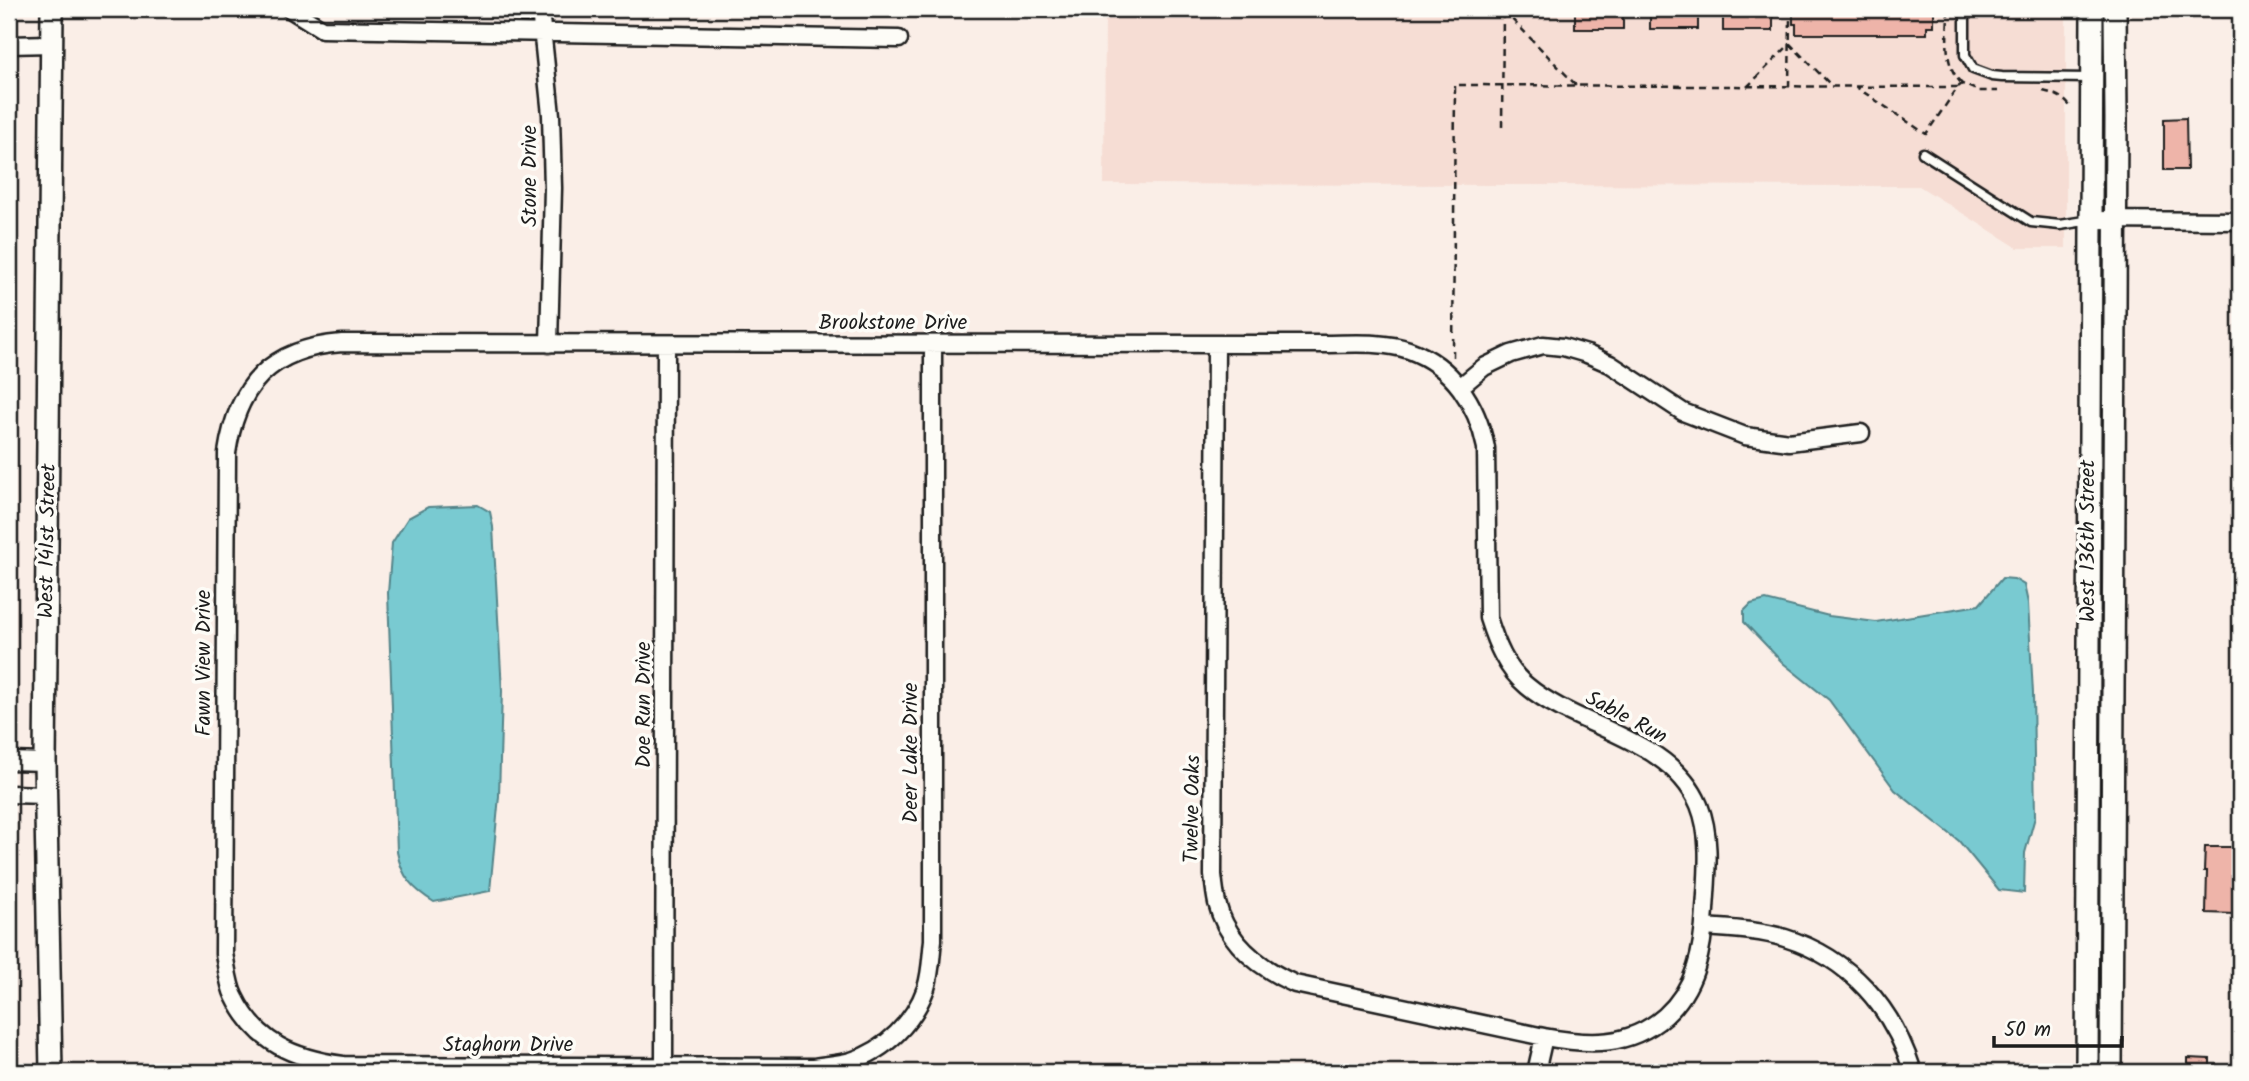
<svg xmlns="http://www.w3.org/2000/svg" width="2249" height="1081" viewBox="0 0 2249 1081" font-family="Kalam,sans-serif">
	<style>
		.built { fill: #f6ddd4 }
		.water { fill: #79cad1; stroke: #548489; stroke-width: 2 }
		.building { fill: #eeb4a9; stroke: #1c1c1c; stroke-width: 2 }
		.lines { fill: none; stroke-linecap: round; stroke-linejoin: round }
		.lane-casing { stroke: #1c1c1c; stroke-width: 13 }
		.street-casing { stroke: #1c1c1c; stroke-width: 21 }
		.secondary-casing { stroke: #1c1c1c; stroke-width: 26 }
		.path { stroke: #1c1c1c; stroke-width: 2.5; stroke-dasharray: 7 5; stroke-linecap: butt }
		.lane { stroke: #fdfcf7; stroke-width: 8 }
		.street { stroke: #fdfcf7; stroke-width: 16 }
		.secondary { stroke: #fdfcf7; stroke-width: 21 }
		.labels { text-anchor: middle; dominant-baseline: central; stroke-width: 7; stroke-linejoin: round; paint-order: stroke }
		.street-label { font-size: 21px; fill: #1c1c1c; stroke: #fdfcf7 }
	</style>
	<rect width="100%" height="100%" fill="#faeee7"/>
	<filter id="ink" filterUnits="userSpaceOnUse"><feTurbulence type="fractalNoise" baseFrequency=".0143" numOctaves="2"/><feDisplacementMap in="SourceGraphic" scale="14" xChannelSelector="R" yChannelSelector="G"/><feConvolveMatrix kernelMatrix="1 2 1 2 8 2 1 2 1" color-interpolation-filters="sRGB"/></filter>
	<g filter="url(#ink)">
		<path class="built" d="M1105 9H2066V248H2018L1919 186 1104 184Z"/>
		<path class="water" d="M478 505 490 512 493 527 502 691 499 796 490 891 434 902C413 889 402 878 397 852L388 593 392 543 408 518 428 507Z
			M2002 578 2014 579 2024 585 2028 603 2033 693 2035 817 2025 853 2024 893 1999 890 1959 841 1895 790 1829 700 1783 663 1744 622V611L1751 604 1766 600 1829 616 1876 622 1979 605Z"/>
		<path class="building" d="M1575 9H1623V29H1575Z
			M1650 9H1698V29H1650Z
			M1723 9H1934V26H1927V34H1796V24H1793V12L1773 11V31H1723Z
			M2186 118 2187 170H2164V119Z
			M2205 847H2240V871H2236L2235 914 2206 913 2207 871H2204Z
			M2188 1058 2210 1059V1072H2188Z"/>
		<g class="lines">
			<g class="lane-casing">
				<path id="lane" d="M1965 9V55L1973 69 1992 76 2002 77 2092 78
					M1923 153 2031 222 2060 225 2091 220"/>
			</g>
			<g class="street-casing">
				<path id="street" d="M290 9 322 29 899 39
					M540 9 551 115 553 188 549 344
					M9 45 51 44
					M2091 220 2240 221
					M933 345V940C931 956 931 973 926 988 914 1022 885 1051 851 1061 839 1064 826 1065 814 1067L343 1065C294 1058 257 1044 234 996 228 984 227 968 224 954L227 453C237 385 271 348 342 343L1323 344C1350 344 1383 341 1409 350 1453 366 1477 404 1486 448L1488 618C1496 643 1506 669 1527 686 1578 729 1670 737 1699 805 1712 837 1707 876 1705 910 1703 950 1696 988 1665 1016 1628 1048 1588 1045 1544 1037L1295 984C1260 968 1227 943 1217 903 1215 894 1214 884 1213 875L1216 345
					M1460 387 1484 367 1511 354 1543 345 1563 347 1587 354 1610 364 1683 412 1745 436 1789 442 1861 433
					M9 761 45 762
					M9 794 46 795
					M1704 927C1731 929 1759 930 1785 938 1850 958 1893 1008 1913 1072
					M664 1066 666 344
					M1536 1072 1544 1037"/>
			</g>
			<g class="secondary-casing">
				<path id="secondary" d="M51 1072 45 762 52 9
					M2087 1072 2092 9
					M2111 1072 2116 119 2115 9"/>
			</g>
			<path class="path" d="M1948 9C1948 35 1942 64 1962 84
				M1504 11 1577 86
				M1747 87 1790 44 1833 87
				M1789 87 1790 18
				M1958 87 1962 84 1979 91H1998
				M2043 91C2056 94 2064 97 2072 109
				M1502 127 1503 9
				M1453 357 1455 85 1958 87 1926 134 1856 87"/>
			<use href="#lane" class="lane"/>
			<use href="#street" class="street"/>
			<use href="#secondary" class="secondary"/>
		</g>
	</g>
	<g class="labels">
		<g class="street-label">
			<text transform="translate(530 176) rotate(-90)">Stone Drive</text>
			<text x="893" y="323">Brookstone Drive</text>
			<text transform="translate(48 541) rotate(-89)">West 141st Street</text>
			<text transform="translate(2088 541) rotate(-90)">West 136th Street</text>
			<text transform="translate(204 663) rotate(-90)">Fawn View Drive</text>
			<text transform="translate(644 705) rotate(-90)">Doe Run Drive</text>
			<text transform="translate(1626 718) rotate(28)">Sable Run</text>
			<text transform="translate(911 753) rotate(-90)">Deer Lake Drive</text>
			<text transform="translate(1193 809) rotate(-89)">Twelve Oaks</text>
			<text x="508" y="1045">Staghorn Drive</text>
		</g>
	</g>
	<rect width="2249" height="1081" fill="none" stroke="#fdfcf7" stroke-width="35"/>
	<rect x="18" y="18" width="2214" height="1046" fill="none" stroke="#1c1c1c" stroke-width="2.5" filter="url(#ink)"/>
	<path d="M1994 1036v10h128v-10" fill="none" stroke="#1c1c1c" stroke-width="3.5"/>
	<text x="2004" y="1036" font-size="21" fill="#1c1c1c" stroke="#fdfcf7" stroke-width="5" paint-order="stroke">50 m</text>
</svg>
